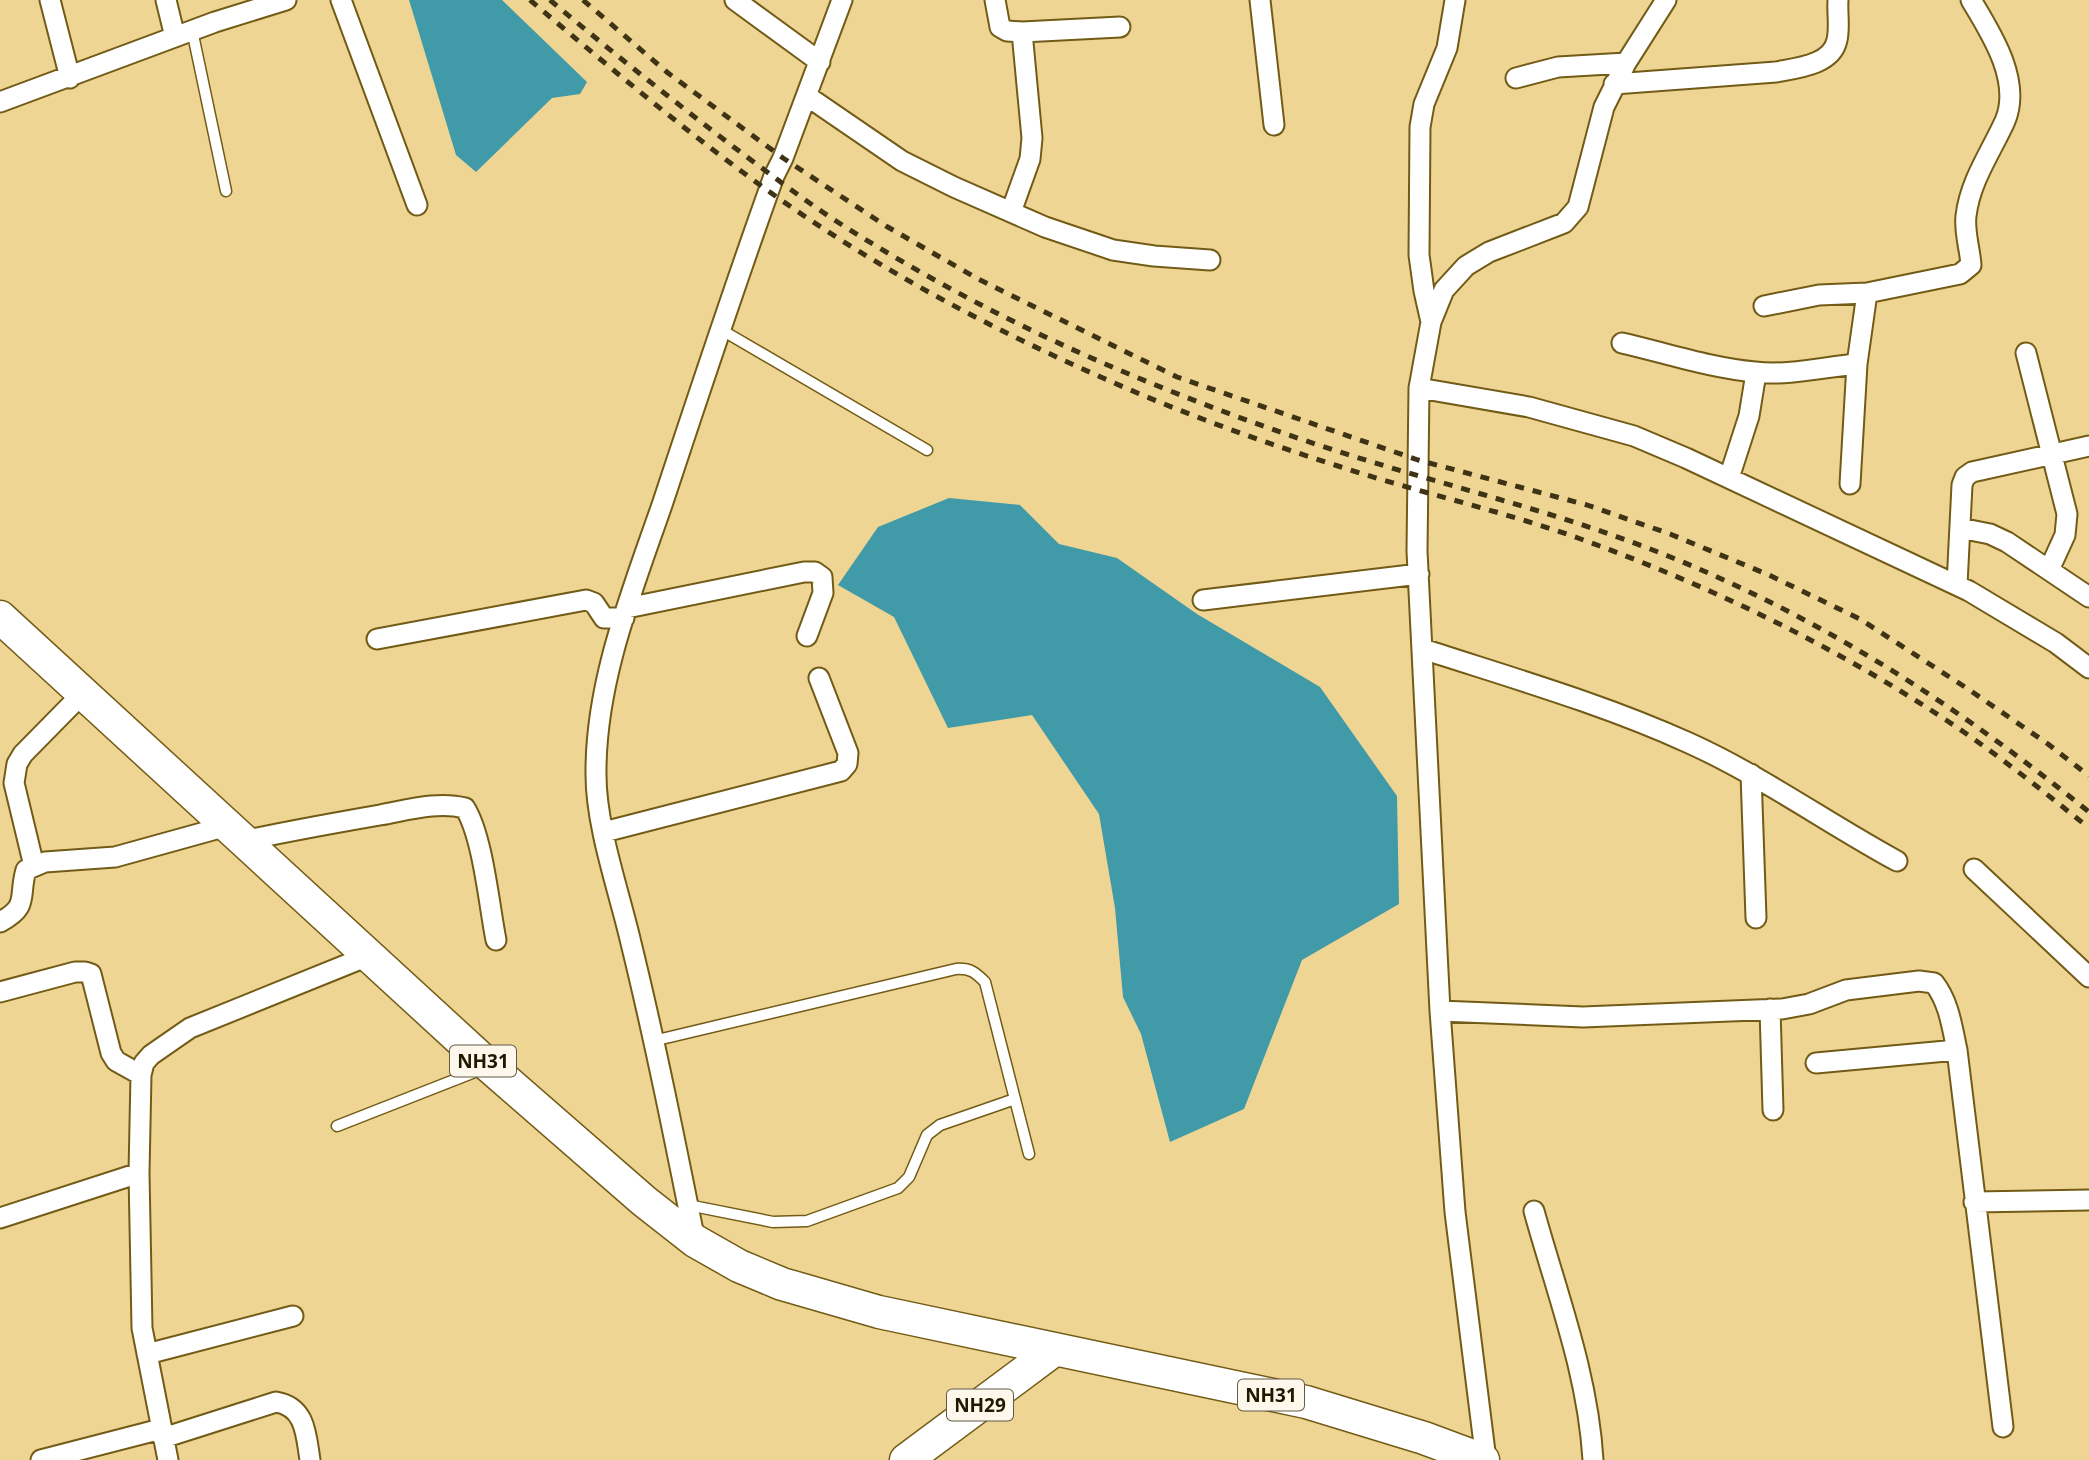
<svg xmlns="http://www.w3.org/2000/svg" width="2089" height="1460" viewBox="0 0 2089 1460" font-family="'Noto Sans',sans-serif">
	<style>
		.water { fill: #409aa8 }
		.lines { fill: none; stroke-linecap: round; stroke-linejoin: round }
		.service-casing { stroke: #725b16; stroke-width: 13 }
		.minor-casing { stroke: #725b16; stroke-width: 23 }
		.trunk-casing { stroke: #725b16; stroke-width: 35 }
		.service { stroke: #fff; stroke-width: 10 }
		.minor { stroke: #fff; stroke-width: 19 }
		.trunk { stroke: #fff; stroke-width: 32 }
		.rail { stroke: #3e3315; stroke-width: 5; stroke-dasharray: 9 9; stroke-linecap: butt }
		.labels { text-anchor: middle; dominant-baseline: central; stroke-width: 7; stroke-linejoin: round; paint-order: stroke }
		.shield { fill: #fdf8eb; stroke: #635b46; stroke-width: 2 }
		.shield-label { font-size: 19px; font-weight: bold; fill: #211800 }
	</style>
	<rect width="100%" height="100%" fill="#efd593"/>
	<path class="water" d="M409 0H502L587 82 580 94 552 98 476 172 456 155Z
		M949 498 1020 505 1059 544 1117 558 1197 614 1320 687 1397 796 1399 904 1302 960 1244 1109 1170 1142 1141 1034 1123 997 1115 908 1099 814 1032 715 948 728 894 617 838 585 878 527Z"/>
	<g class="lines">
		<g class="service-casing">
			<path id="service" d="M192 30 226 191
				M720 329 927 450
				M653 1041 956 969C970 968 975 972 985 982L1029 1154
				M337 1126 485 1068
				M688 1205 773 1222 807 1221 898 1188 909 1177 927 1135 940 1125 1015 1099"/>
		</g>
		<g class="minor-casing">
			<path id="minor" d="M50 0 70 78
				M166 0 175 37
				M341 0 417 205
				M735 0 820 62
				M995 0 1000 27 1007 31 1022 32 1032 138 1030 159 1011 212
				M1260 0 1274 125
				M1022 32 1120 27
				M1516 78 1558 67 1626 63
				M1614 84 1776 72C1797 68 1832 65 1837 40 1840 27 1837 13 1838 0
				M807 96 902 161 954 187 1045 227 1113 250 1154 256 1210 260
				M0 102 215 22 286 0
				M1764 306 1819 295 1867 293
				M1431 322 1424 291 1419 255 1420 127 1424 104 1447 48 1455 0
				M1622 343C1666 353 1710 368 1755 372 1789 376 1824 367 1857 364
				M2026 353 2067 514 2065 535 2049 570
				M1419 388 1529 407 1634 436 1686 458 1969 591 2056 643 2089 668
				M1729 478 1749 416 1756 373
				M1850 484 1857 364 1867 293 1960 274 1971 265C1970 249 1964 232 1966 216 1970 181 1991 152 2005 121 2022 81 1991 33 1971 0
				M1960 528 1990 534 2007 542 2089 597
				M1957 585 1962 485 1965 477 1972 472 2089 446
				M1203 600 1419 574
				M627 608 804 572H815L822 577 823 593 807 636
				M377 639 586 600 594 603 604 618H624
				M1423 649C1512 678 1603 704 1689 743 1762 776 1827 823 1897 861
				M1751 774 1756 918
				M604 832 841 771 847 764 848 753 819 678
				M243 841C289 831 334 823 380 815 408 810 438 801 465 808 483 837 489 905 496 940
				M34 866 14 783 17 764 23 754 83 693
				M1974 869 2089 977
				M0 922C30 906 18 897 26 870L45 862 115 857 227 826
				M0 992 75 972H85L91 974 111 1053 116 1061 141 1075
				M1770 1009 1773 1110
				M1440 1011 1583 1017 1782 1009 1809 1004 1846 990 1919 981 1934 983C1949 1002 1952 1027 1957 1050L2003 1427
				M1816 1063 1957 1050
				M1974 1202 2089 1200
				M1534 1211C1557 1294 1588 1374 1593 1460
				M0 1218 139 1173
				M695 1241C675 1141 655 1041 631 943 619 891 596 827 596 775 595 681 633 589 663 502 699 393 735 284 774 176L783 158 842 0
				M147 1354 293 1316
				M163 1438 276 1402C306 1407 306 1435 310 1460
				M41 1460 161 1429
				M168 1460 142 1328 139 1173 141 1075 144 1063 151 1055 190 1028 368 956
				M1486 1460 1455 1212 1440 1011 1417 551 1419 388 1431 322 1444 290 1466 266 1489 252 1564 223 1578 207 1604 107 1626 63 1666 0"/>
		</g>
		<g class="trunk-casing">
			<path id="trunk" d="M0 617 489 1066 644 1201 695 1241 739 1266 782 1284 879 1312 1306 1402 1424 1438 1483 1460
				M906 1460 1054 1350"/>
		</g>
		<use href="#service" class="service"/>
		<use href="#minor" class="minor"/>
		<use href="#trunk" class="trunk"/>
		<path class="rail" d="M530 0C608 66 685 131 767 190 871 265 987 327 1103 378 1179 412 1259 441 1338 466 1417 492 1499 510 1578 538 1708 585 1831 644 1946 720 1996 753 2043 791 2089 828
			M550 0C613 53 677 104 743 154 774 177 804 200 836 221 925 278 1020 328 1117 369 1190 400 1265 428 1340 452 1449 487 1562 513 1668 556 1822 618 1961 708 2089 812
			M583 0 668 73 783 158 886 226 978 279 1177 377 1418 460 1587 505 1670 534 1769 575 1860 619 1968 689 2048 744 2089 776"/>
	</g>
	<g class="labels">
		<g class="shield">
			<rect x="450" y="1045.5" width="66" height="31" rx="5"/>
			<rect x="1238" y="1379.5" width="66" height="31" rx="5"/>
			<rect x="947" y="1389.5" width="66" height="31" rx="5"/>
		</g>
		<g class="shield-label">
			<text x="483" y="1061">NH31</text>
			<text x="1271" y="1395">NH31</text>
			<text x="980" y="1405">NH29</text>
		</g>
	</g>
</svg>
